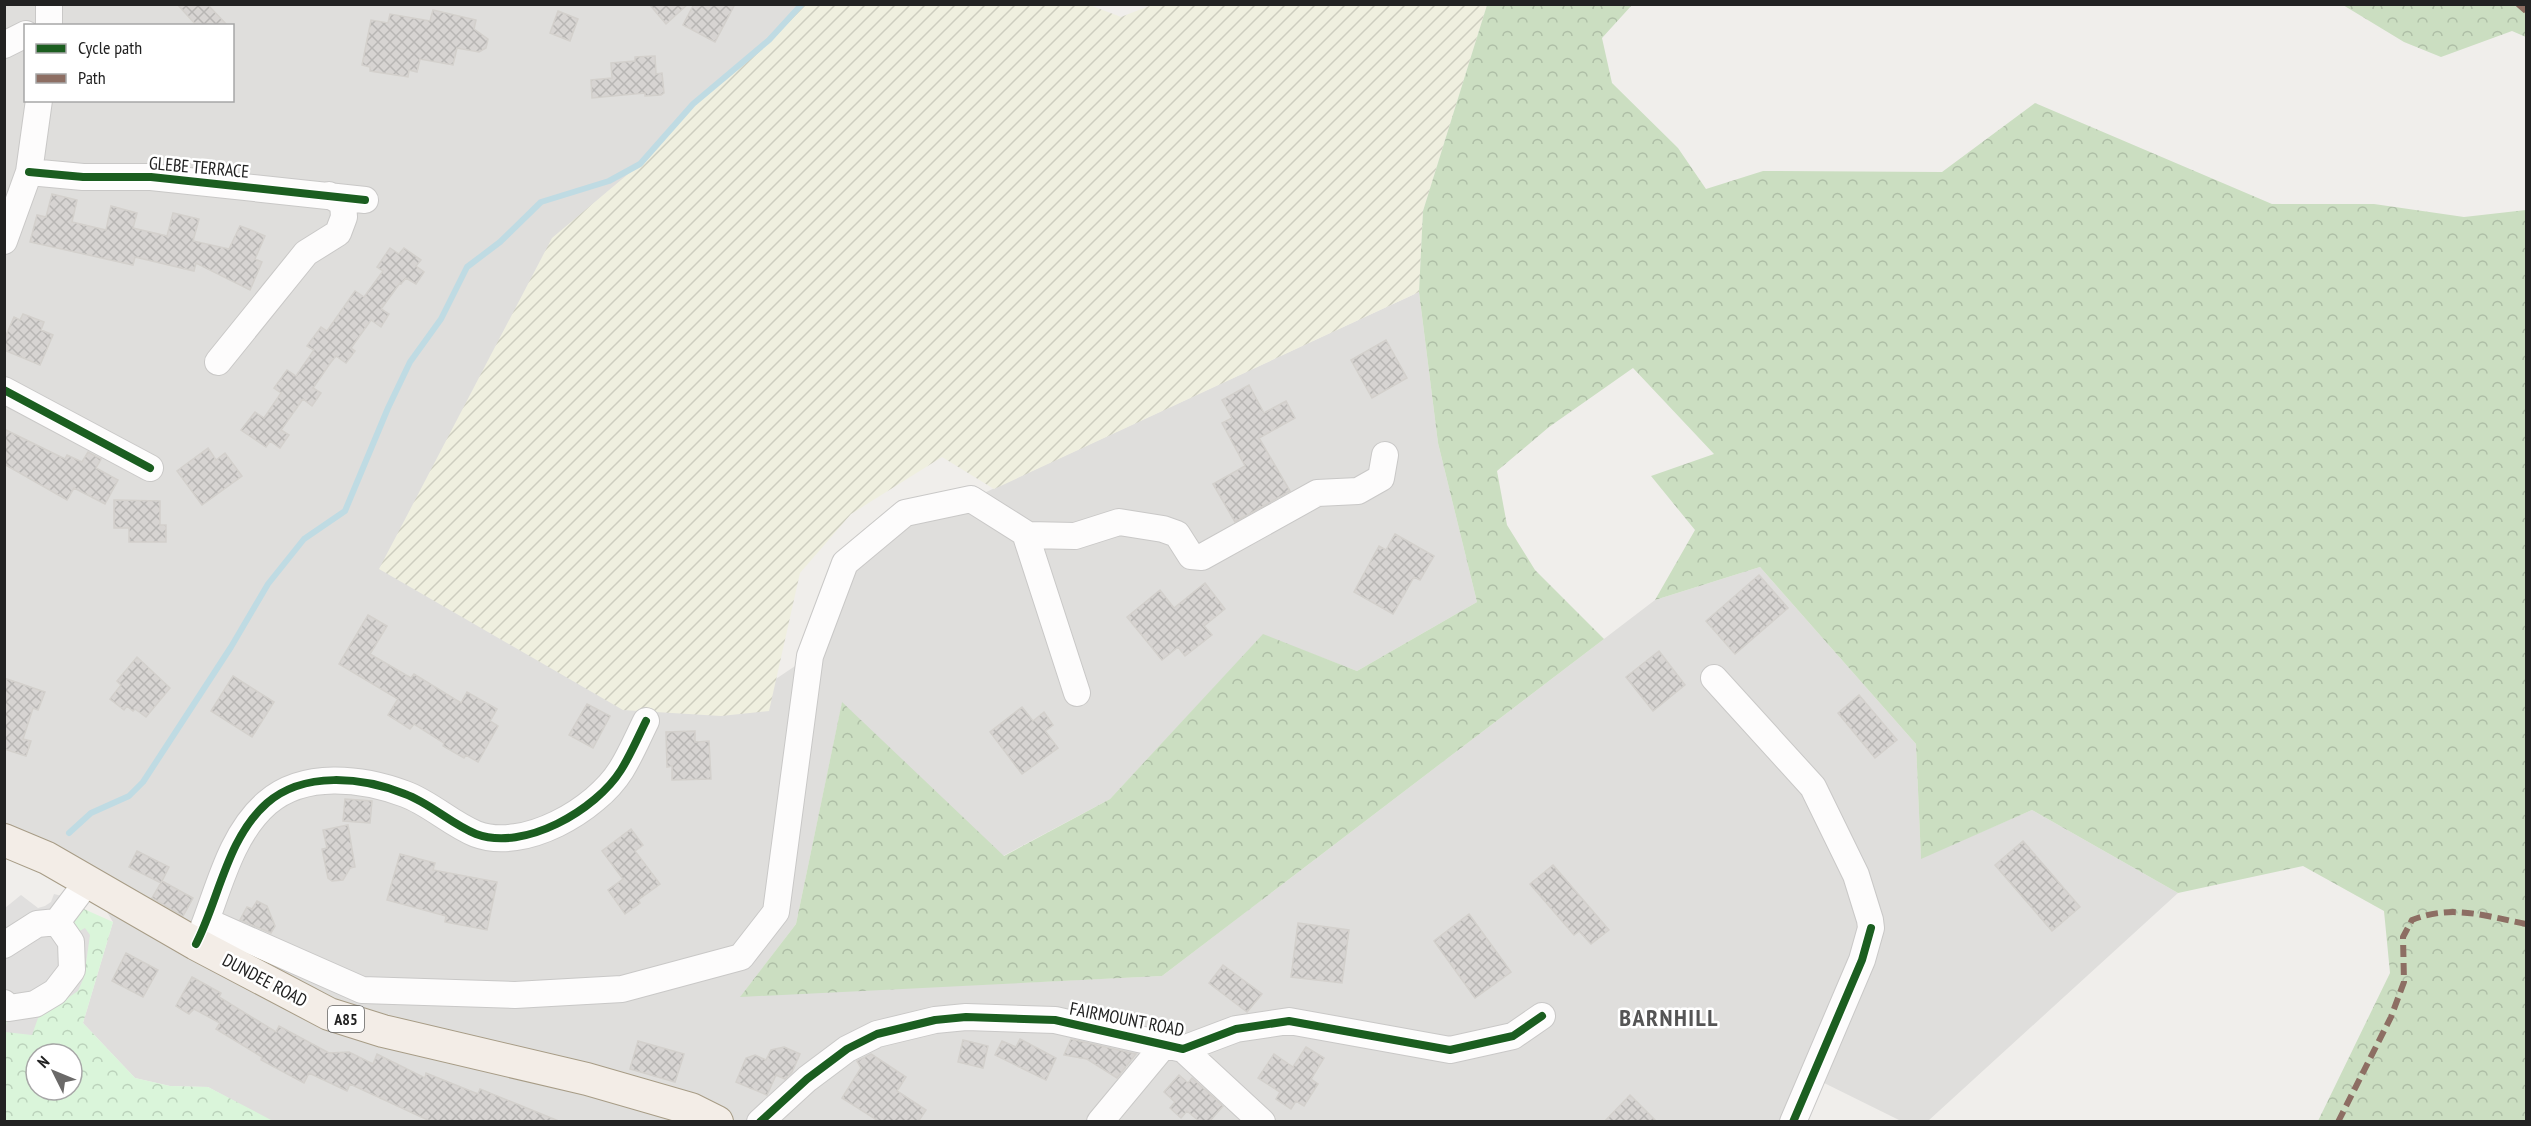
<svg xmlns="http://www.w3.org/2000/svg" width="2531" height="1126" viewBox="0 0 2531 1126" font-family="'PT Sans Narrow',sans-serif">
	<style>
		.residential { fill: #dfdedc; fill-rule: evenodd }
		.farmland { fill: url(#farmland-furrows) }
		.forest { fill: url(#forest-crowns) }
		.park { fill: url(#park-crowns); fill-rule: evenodd }
		.parking { fill: #e0dfde }
		.lines { fill: none; stroke-linecap: round; stroke-linejoin: round }
		.stream { stroke: #bfdbe3; stroke-width: 6 }
		.building { fill: url(#building-cross-hatch); stroke: #d3d0cc; stroke-width: 1.5 }
		.minor-casing { stroke: #c9c8c7; stroke-width: 28 }
		.major-casing { stroke: #a79c86; stroke-width: 34 }
		.minor { stroke: #fdfcfc; stroke-width: 26 }
		.major { stroke: #f3ede7; stroke-width: 32 }
		.quiet { stroke: #8d6e63; stroke-width: 6; stroke-dasharray: 12 6; stroke-linecap: butt }
		.cycleway-casing { stroke: #fff; stroke-width: 11 }
		.cycleway { stroke: #1b5e20; stroke-width: 8 }
		.labels { text-anchor: middle; dominant-baseline: central; stroke-width: 5; stroke-linejoin: round; paint-order: stroke }
		.shield { fill: #fff; stroke: #646464; stroke-width: 1.5 }
		.shield-label { font-size: 16px; font-weight: bold; fill: #222 }
		.street-label { font-size: 18px; fill: #222; stroke: #fff }
		.district-label { font-size: 24px; font-weight: bold; letter-spacing: 1.5px; fill: #555; stroke: #fff }
	</style>
	<defs>
		<pattern id="farmland-furrows" width="10" height="10" patternUnits="userSpaceOnUse" patternTransform="scale(1.5)"><rect width="10" height="10" fill="#efefdf"/><path d="M-1 1l2-2M0 10L10 0M9 11l2-2" fill="none" stroke="#cdcdbf"/></pattern>
		<pattern id="forest-crowns" width="20" height="18" patternUnits="userSpaceOnUse" patternTransform="scale(1.5)"><rect width="20" height="18" fill="#cbdec1"/><path d="M2 6a3 3 0 1 1 6 0M12 15a3 3 0 1 1 6 0" fill="none" stroke="#aebea6"/></pattern>
		<pattern id="park-crowns" width="20" height="18" patternUnits="userSpaceOnUse" patternTransform="scale(1.5)"><rect width="20" height="18" fill="#daf5da"/><path d="M2 6a3 3 0 1 1 6 0M12 15a3 3 0 1 1 6 0" fill="none" stroke="#bbd2bb"/></pattern>
		<pattern id="building-cross-hatch" width="8" height="8" patternUnits="userSpaceOnUse" patternTransform="scale(1.5)"><rect width="8" height="8" fill="#d7d4d2"/><path d="M0 0l8 8M0 8l8-8" fill="none" stroke="#b8b6b4"/></pattern>
	</defs>
	<rect width="100%" height="100%" fill="#f0eeeb"/>
	<path class="residential" d="M4 5H802L769 40 693 104 640 164 721 716 810 656 845 563 905 513 971 499 1419 292 1438 443 1477 602 1357 671 1263 635 1110 799 1003 856 842 703 796 924 741 996 1162 976 1655 600 1760 567 1916 744 1921 858 2032 810 2178 893 1928 1121H1901L1812 1077 1793 1122H273L208 1087 170 1086 135 1078 83 1023 113 922 88 881 5 840ZM26 26H232V100H26Z"/>
	<path class="farmland" d="M1087 4 1121 17 1154 4 1487 5 1423 211 1419 292 994 489 942 457 851 514 800 573 769 711 721 716 623 710 379 569 552 238 640 164 693 104 769 40 802 5Z"/>
	<path class="forest" d="M1487 5H1632L1602 38 1612 83 1678 148 1706 189 1763 171 1942 172 2035 103 2272 204H2374L2464 217 2526 210V1121H2318L2390 973 2384 911 2303 866 2178 893 2032 810 1921 859 1916 744 1760 567 1655 600 1695 530 1651 476 1714 454 1633 368 1549 427 1497 471 1507 525 1535 570 1604 639 1162 976 740 997 796 924 842 702 1004 856 1110 799 1263 634 1357 671 1477 602 1438 443 1419 292 1423 211Z
		M2343 5H2526V37L2512 31 2441 57 2404 42Z"/>
	<path class="park" d="M66 901 113 922 83 1023 135 1078 170 1086 208 1087 273 1121H5L4 923ZM36 1054H72V1090H36Z"/>
	<path class="parking" d="M54 894 62 896 74 934 85 928 90 935 84 977 78 991 38 1018 32 1035 5 1032 8 1015 5 1014V908L21 895 38 908 45 906 51 902Z"/>
	<g class="lines">
		<path class="stream" d="M69 833 91 813 129 796 143 782 231 647 268 584 304 539 345 511 388 408 410 362 441 319 467 267 500 242 541 202 609 181 640 164 693 104 769 40 802 4"/>
	</g>
	<path class="building" d="M177 4H207L228 26H197Z
		M649 4H688L666 24Z
		M694 4H735L715 42 683 25Z
		M433 10 476 20 474 29 488 39 486 48 479 52 457 48 453 65 420 59 417 72 409 70 408 77 370 71V67L362 65 371 20 388 23 390 14 430 21Z
		M558 11 578 19 570 41 550 33Z
		M655 56 656 74 662 73 664 93 661 95 645 96V93L592 98 591 80 612 78 611 63 635 61V57Z
		M52 194 77 200 72 222 106 230 111 206 137 213 133 228 167 236 173 213 199 219 193 241 229 249 240 226 251 230 265 236 255 259 262 262 250 290 196 263 194 271 135 257 133 265 30 242 37 215 46 217Z
		M390 248 399 254 404 248 421 260 416 266 424 272 416 284 406 278 401 284 400 283 381 309 389 314 381 327 371 320 351 348 355 351 346 363 336 356 331 362 313 388 321 393 312 406 303 399 281 430 289 435 280 448 270 441 266 447 241 430 255 412 264 418 281 393 274 388 287 370 296 376 314 350 307 346 321 327 327 331 355 291 364 297 383 271 377 267Z
		M23 314 44 322 41 330 53 335 40 365 4 350V340L14 317 20 320Z
		M1386 340 1407 378 1372 398 1351 360Z
		M1249 385 1264 413 1286 401 1295 418 1259 438 1290 491 1235 522 1213 484 1245 466 1222 423 1232 418 1222 400Z
		M4 429 65 459 67 455 82 462 88 452 101 459 96 468 118 480 105 504 74 488 67 500 4 464Z
		M208 448 216 460 225 453 242 476 202 505 177 471Z
		M114 500 160 501V525H166V542H129V528H114Z
		M1395 534 1434 556 1420 580 1414 577 1393 614 1354 592 1379 546 1386 550Z
		M1759 575 1788 608 1735 654 1706 621Z
		M1205 583 1225 609 1204 626 1212 635 1185 656 1178 647 1162 660 1127 617 1160 590 1174 608Z
		M368 615 387 626 370 654 411 678 414 674 461 703 467 692 497 709 490 721 498 726 478 762 466 755 464 758 443 746 444 743 414 724 410 729 388 715 398 699 339 664Z
		M1659 651 1685 685 1653 711 1626 677Z
		M137 657 170 688 146 717 135 709 133 711 127 706 124 710 110 699 121 685 117 681Z
		M233 676 274 702 252 737 211 711Z
		M4 678 45 692 38 710 33 708 23 739 31 741 26 756 4 749Z
		M1859 695 1897 740 1875 758 1838 713Z
		M587 704 610 716 593 748 569 735Z
		M1022 707 1033 721 1044 712 1053 725 1045 731 1058 748 1022 774 990 732Z
		M695 731V742L709 741 711 779 672 780V766L667 767 666 732Z
		M345 799 372 801 370 823 343 821Z
		M348 825 355 867 350 868 343 880 332 881 328 878 322 849 327 848 323 830Z
		M631 829 643 845 635 851 660 884 638 900 640 903 625 914 608 890 623 879 602 851Z
		M2023 841 2080 907 2052 931 1995 865Z
		M137 851 169 867 161 883 129 867Z
		M400 854 435 863 433 870 497 882 487 930 445 922 446 916 387 900Z
		M1553 865 1609 930 1591 944 1579 931 1574 935 1530 884Z
		M162 881 193 898 183 916 152 898Z
		M257 901 267 906 275 926 271 933 240 920 247 907 252 909Z
		M1469 914 1511 972 1475 998 1434 941Z
		M1298 923 1349 930 1342 983 1291 977Z
		M126 953 158 970 143 997 112 981Z
		M1223 965 1262 994 1247 1012 1209 983Z
		M192 977 221 993 219 997 276 1032 279 1026 329 1053 349 1052 373 1064 377 1054 425 1078 426 1073 478 1094 480 1089 561 1122H432L350 1084 347 1091 309 1073 304 1083 261 1060 262 1057 216 1029 220 1023 194 1009 189 1014 176 1006Z
		M1020 1039 1056 1058 1046 1080 995 1055 1002 1041 1016 1047Z
		M1071 1039 1136 1054 1117 1078 1087 1059 1064 1055Z
		M963 1040 988 1046 983 1068 958 1062Z
		M638 1041 684 1054 675 1082 630 1069Z
		M784 1047 800 1054 792 1072 785 1079 776 1075 767 1095 736 1082 746 1058 755 1055 766 1060 771 1050Z
		M1306 1047 1324 1058 1311 1079 1318 1084 1304 1106 1296 1101 1291 1109 1276 1099 1280 1092 1258 1078 1274 1054 1293 1067Z
		M871 1054 906 1077 897 1091 926 1110 918 1122H880L842 1098 861 1068 857 1061Z
		M1179 1075 1188 1083 1192 1078 1223 1106 1209 1122H1200L1187 1111 1181 1118 1170 1108 1175 1102 1164 1092Z
		M1630 1095 1657 1122H1604Z"/>
	<g class="lines">
		<g class="minor-casing">
			<path id="minor" d="M49 26V4
				M4 45 26 34
				M29 172 83 177H151L365 200
				M4 241 29 172 39 100
				M218 362 306 253 338 233 344 217 343 203 329 195
				M4 390 150 468
				M1025 533 1077 693
				M1714 678 1813 787 1856 875 1870 920 1871 928 1862 960 1793 1122
				M206 921 362 990 515 995 622 989 741 957 776 912 810 656 845 563 905 513 971 499 1028 535 1075 536 1119 522 1163 529 1177 534 1191 556 1202 557 1317 493 1358 491 1381 478 1385 455
				M200 936C218 893 229 836 267 803 304 771 362 778 405 794 430 803 451 824 476 834 524 852 596 810 621 770 631 754 638 737 646 721
				M4 945 37 924 57 922 88 881
				M4 1003 9 1008 35 1004 55 992 72 970 71 942 57 922
				M1183 1049 1262 1122
				M760 1122 807 1079 847 1049 877 1034 935 1020 966 1017 1055 1020 1183 1049 1236 1029 1289 1021 1450 1050 1513 1036 1542 1016
				M1100 1122 1164 1045"/>
		</g>
		<g class="major-casing">
			<path id="major" d="M4 840 47 858 196 944 329 1014 383 1031 587 1079 691 1109 717 1122"/>
		</g>
		<use href="#minor" class="minor"/>
		<use href="#major" class="major"/>
		<path class="quiet" d="M2518 4 2526 11
			M2338 1122 2391 1017 2404 982 2403 937 2412 920C2452 904 2485 916 2526 924"/>
		<g class="cycleway-casing">
			<path id="cycleway" d="M29 172 83 177H151L365 200
				M4 390 150 468
				M196 944C219 899 227 838 267 803 304 771 362 777 405 794 430 803 451 824 476 834 524 852 596 810 621 770 631 754 638 737 646 721
				M760 1122 807 1079 847 1049 877 1034 935 1020 966 1017 1055 1020 1183 1049 1236 1029 1289 1021 1450 1050 1513 1036 1542 1016
				M1793 1122 1862 960 1871 928"/>
		</g>
		<use href="#cycleway" class="cycleway"/>
	</g>
	<g class="labels">
		<rect class="shield" x="328" y="1006" width="36" height="26" rx="4.5"/>
		<g class="shield-label">
			<text x="346" y="1019">A85</text>
		</g>
		<g class="street-label">
			<text transform="translate(199 167) rotate(5)">GLEBE TERRACE</text>
			<text transform="translate(265 980) rotate(28)">DUNDEE ROAD</text>
			<text transform="translate(1127 1019) rotate(11)">FAIRMOUNT ROAD</text>
		</g>
		<g class="district-label">
			<text x="1669" y="1017">BARNHILL</text>
		</g>
	</g>
	<rect width="2531" height="1126" fill="none" stroke="#222222" stroke-width="12"/>
	<rect x="24" y="24" width="210" height="78" fill="#ffffff" stroke="#a7a7a7" stroke-width="1.5"/>
	<rect x="36" y="44" width="30" height="9" fill="#1b5e20" stroke="#a7a7a7" stroke-width="1.5"/>
	<text x="78" y="54" font-size="18" fill="#222222">Cycle path</text>
	<rect x="36" y="74" width="30" height="9" fill="#8d6e63" stroke="#a7a7a7" stroke-width="1.5"/>
	<text x="78" y="84" font-size="18" fill="#222222">Path</text>
	<g transform="translate(54 1072) rotate(313)"><circle r="28" fill="#ffffff" stroke="#a7a7a7" stroke-width="1.5"/>
	<path d="M0-4.5L10 22L0 15L-10 22Z" fill="#6a6968"/>
	<text y="-9" font-size="16" font-weight="bold" text-anchor="middle" fill="#222222">N</text>
	</g>
</svg>
